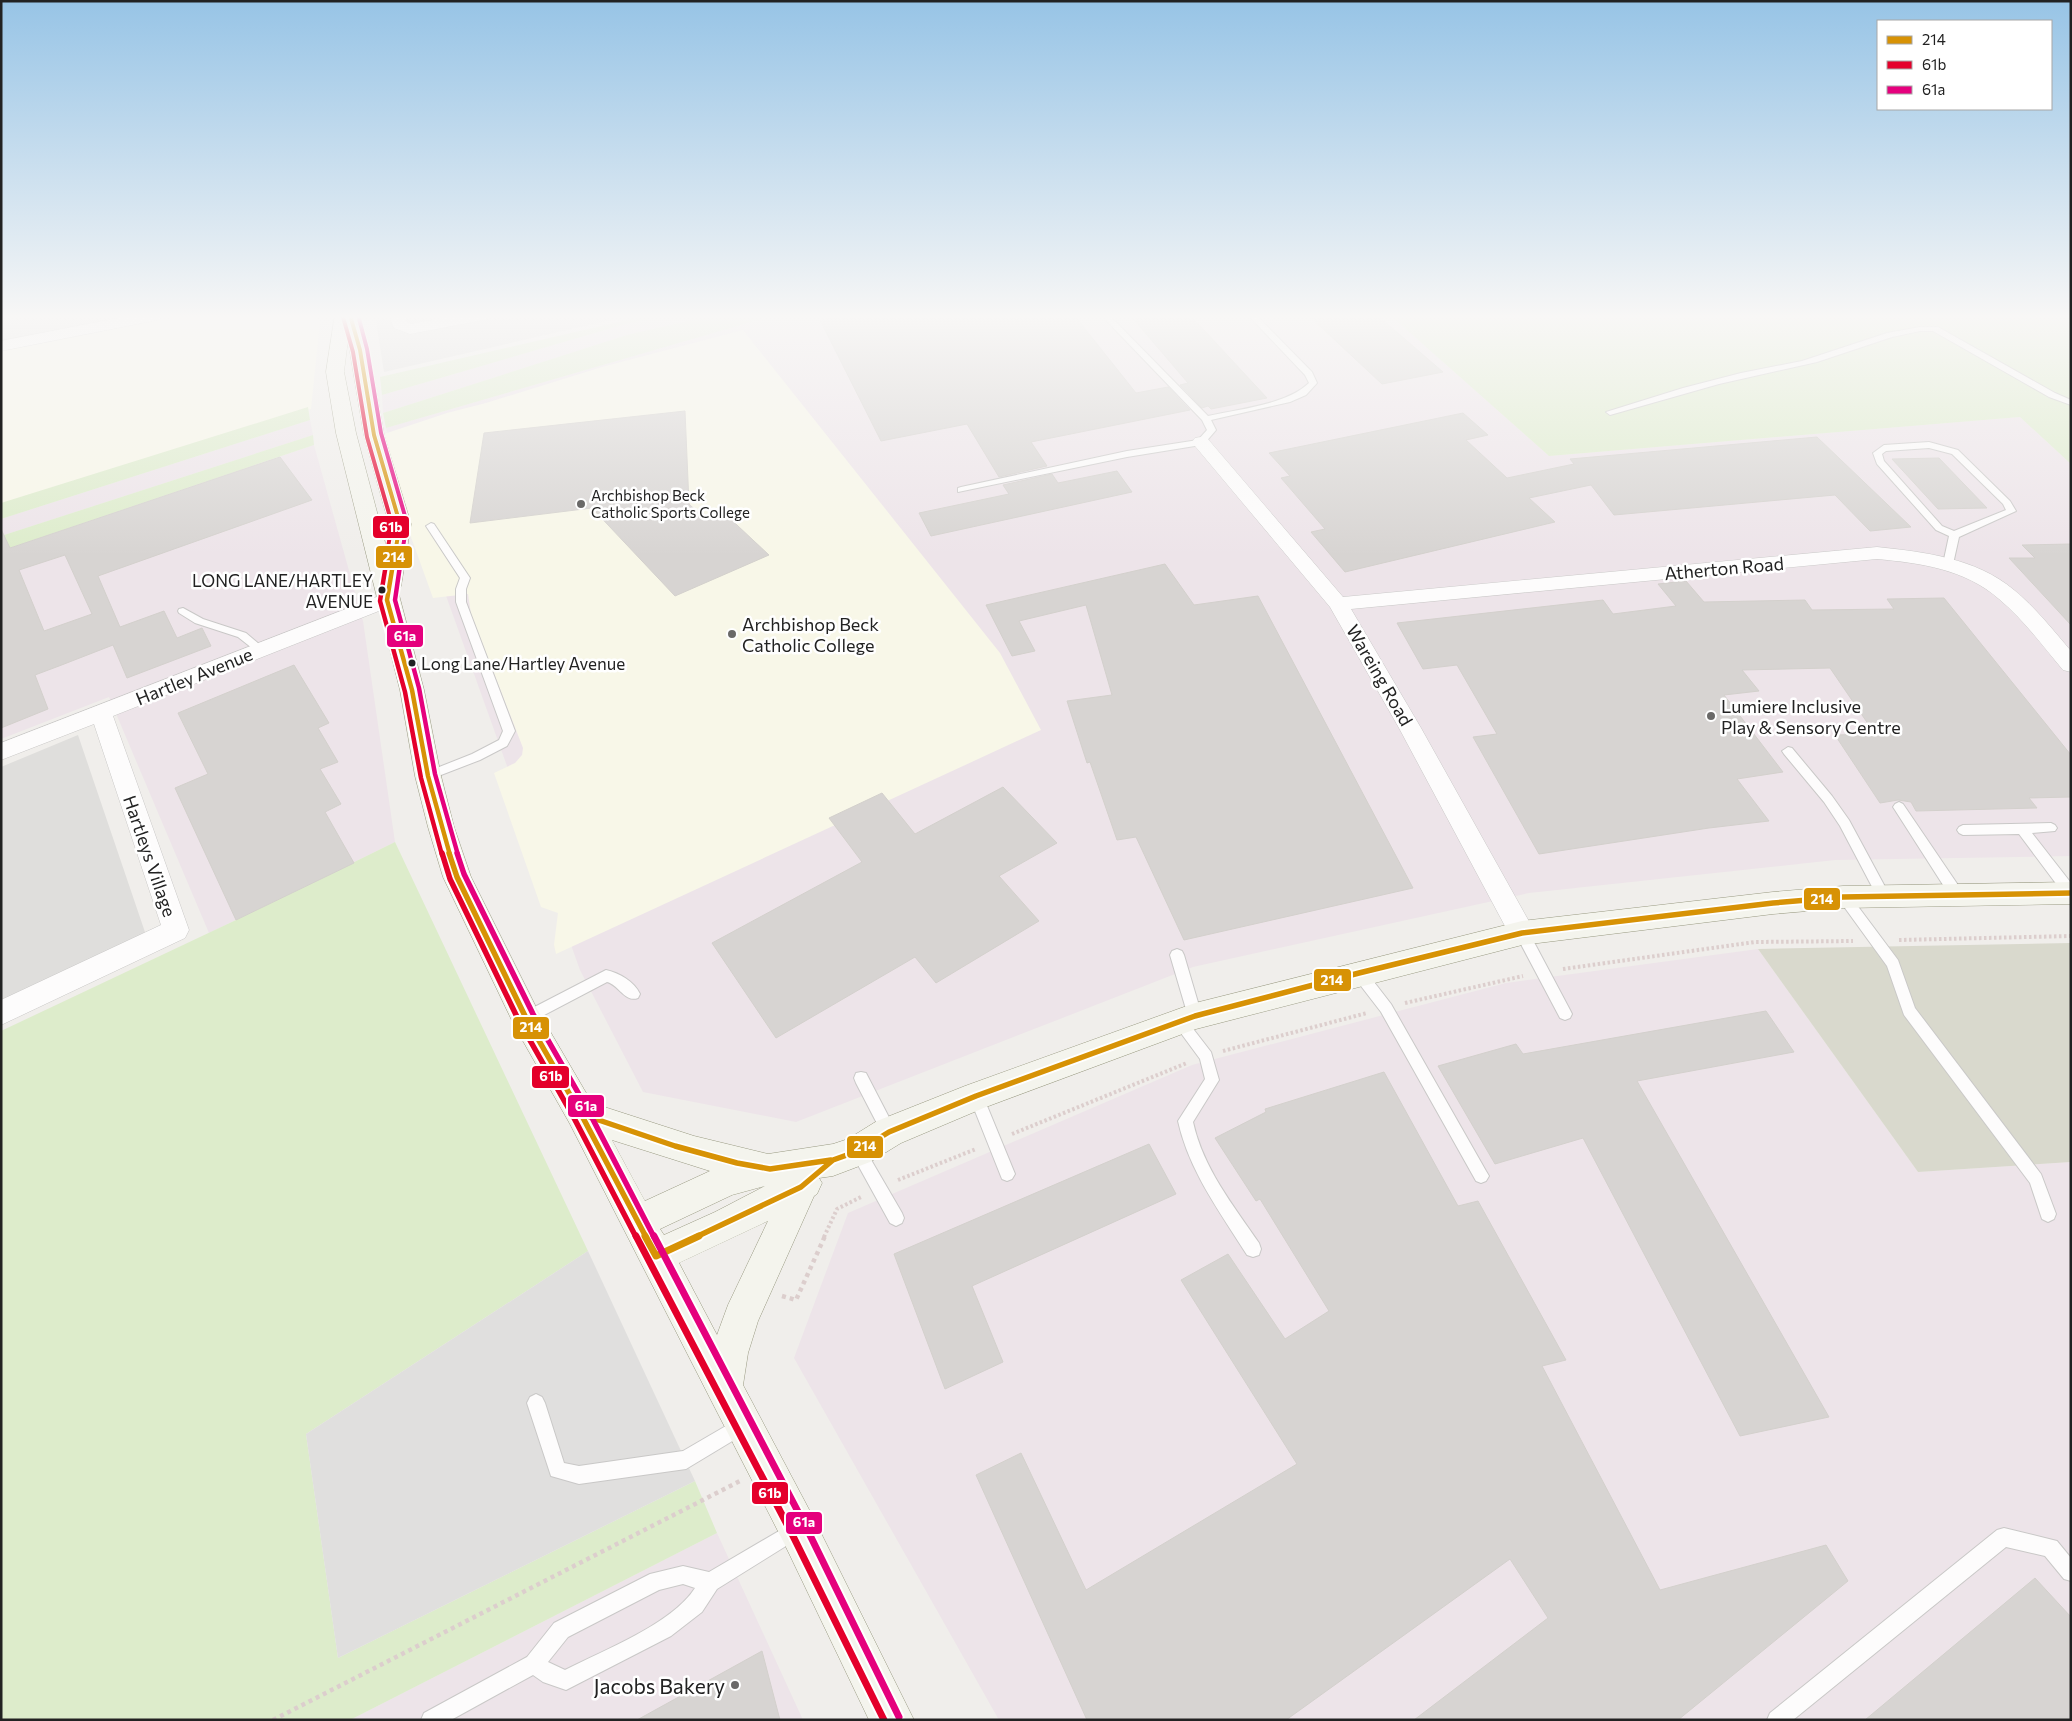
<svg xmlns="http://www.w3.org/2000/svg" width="2072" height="1721" viewBox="0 0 2072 1721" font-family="Commissioner,sans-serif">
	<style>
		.residential { fill: #dfdedc }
		.industrial { fill: #ede4e9 }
		.education { fill: #f8f7e8 }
		.construction { fill: #d9d9cd }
		.grass { fill: #ddeccb }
		.parking { fill: #e0dfde }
		.building { fill: #d7d4d2; stroke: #d3d0cc; fill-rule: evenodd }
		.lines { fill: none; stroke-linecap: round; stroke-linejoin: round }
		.lane-casing { stroke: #c9c8c7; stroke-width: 2 }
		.street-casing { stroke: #c9c8c7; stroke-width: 1 }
		.secondary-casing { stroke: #999a82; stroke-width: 1 }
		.path-far1 { stroke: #dccecd; stroke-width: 4; stroke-dasharray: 2.5 2.5; stroke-linecap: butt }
		.path { stroke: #dccecd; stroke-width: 4.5; stroke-dasharray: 4 4; stroke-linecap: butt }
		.lane { fill: #fdfcfc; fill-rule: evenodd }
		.street { fill: #fdfcfc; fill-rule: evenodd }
		.secondary { fill: #f4f4ed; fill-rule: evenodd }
		.bus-1-far3-casing { stroke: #fff; stroke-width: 6 }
		.bus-1-far2-casing { stroke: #fff; stroke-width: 8 }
		.bus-1-far1-casing { stroke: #fff; stroke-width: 9 }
		.bus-1-casing { stroke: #fff; stroke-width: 11 }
		.bus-2-far3-casing { stroke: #fff; stroke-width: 6 }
		.bus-2-far2-casing { stroke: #fff; stroke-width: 8 }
		.bus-2-far1-casing { stroke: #fff; stroke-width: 9 }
		.bus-2-casing { stroke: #fff; stroke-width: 11 }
		.bus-3-far3-casing { stroke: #fff; stroke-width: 6 }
		.bus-3-far2-casing { stroke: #fff; stroke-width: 8 }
		.bus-3-far1-casing { stroke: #fff; stroke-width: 9 }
		.bus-3-casing { stroke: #fff; stroke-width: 11 }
		.bus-1-far3 { stroke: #d79205; stroke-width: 4 }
		.bus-1-far2 { stroke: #d79205; stroke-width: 4.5 }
		.bus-1-far1 { stroke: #d79205; stroke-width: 5.5 }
		.bus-1 { stroke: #d79205; stroke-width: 7 }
		.bus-2-far3 { stroke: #e4002b; stroke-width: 4 }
		.bus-2-far2 { stroke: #e4002b; stroke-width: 4.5 }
		.bus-2-far1 { stroke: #e4002b; stroke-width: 5.5 }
		.bus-2 { stroke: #e4002b; stroke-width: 7 }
		.bus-3-far3 { stroke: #e5007d; stroke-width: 4 }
		.bus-3-far2 { stroke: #e5007d; stroke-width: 4.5 }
		.bus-3-far1 { stroke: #e5007d; stroke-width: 5.5 }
		.bus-3 { stroke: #e5007d; stroke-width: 7 }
		.poi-dot { fill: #6a6968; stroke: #fff; stroke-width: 2 }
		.bus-dot { fill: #222; stroke: #fff; stroke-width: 2 }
		.labels { text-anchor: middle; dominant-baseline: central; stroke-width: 5; stroke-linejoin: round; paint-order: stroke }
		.far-poi-label { font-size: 15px; fill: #222; stroke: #fff; text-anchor: start }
		.bus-label { font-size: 17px; fill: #222; stroke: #fff; text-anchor: end }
		.street-label { font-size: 18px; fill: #222; stroke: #fff }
		.poi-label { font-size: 18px; fill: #222; stroke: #fff; text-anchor: start }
		.near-poi-label { font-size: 21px; fill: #222; stroke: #fff; text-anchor: end }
		.line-badge { stroke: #fff; stroke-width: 2 }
		.badge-label { font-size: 14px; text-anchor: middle; font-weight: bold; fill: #fff }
	</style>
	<rect width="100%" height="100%" fill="#f0eeeb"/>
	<path class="residential" d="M1 315H137L1 343Z
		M375 315H633L384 372Z
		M78 735 147 938 1 1003V767Z"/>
	<path class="industrial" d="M665 315H713L627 335 383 413 382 395 622 325Z
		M775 315H1390L1549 456 2020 417 2071 464V856L1835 860 1529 893 1193 967 796 1122 643 1092 580 970 386 428Z
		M310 420 313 435 1 536V519Z
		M314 445 363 621 395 842 209 933 109 697 1 739V551Z
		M1758 949 1918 1172 2071 1162V1720H999L794 1358 848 1213 1192 1065 1506 983Z
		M717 1533 803 1720H350Z"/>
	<path class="education" d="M185 315H311L320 321 311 409 1 505V351Z
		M743 330 1000 653 1041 730 556 954 554 945 558 913 541 907 494 773 515 763 522 755 523 748 471 614 468 594 433 598 375 437 447 413 486 403 602 367Z"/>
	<path class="construction" d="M2071 943V1162L1918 1172 1758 949Z"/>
	<path class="grass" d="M649 315H665L622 325 382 395 380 377Z
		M713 315H775L386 428 383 413 627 335Z
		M1390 315H2071V464L2020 417 1549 456Z
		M308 407 310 420 1 519V503Z
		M313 435 314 445 1 551V536Z
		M395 842 588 1251 306 1434 338 1658 695 1481 717 1533 350 1720H1V1031L236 920Z"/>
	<path class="parking" d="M588 1251 695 1481 338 1658 306 1434Z"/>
	<path class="building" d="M849 315H1074L1136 393 1168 387 1190 410 1031 442 1047 466 999 477 967 424 881 441 820 320Z
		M1130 315H1190L1267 398 1211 409 1208 406 1202 408 1180 385 1188 383Z
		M1308 315H1377L1443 372 1382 384Z
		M685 411 689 504 705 519 722 511 769 555 675 596 592 508 470 523 484 433Z
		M1463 413 1488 435 1466 440 1507 478 1574 464 1570 459 1817 437 1911 527 1870 531 1835 495 1614 515 1591 485 1529 498 1555 522 1345 572 1311 532 1325 529 1281 478 1290 476 1269 453Z
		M280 457 312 500 98 576 120 627 164 611 177 638 202 628 211 646 127 678 113 645 59 666 35 675 48 709 1 728V529L10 548ZM65 555 92 614 44 631 19 570Z
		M1939 458 1987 508 1938 509 1892 459Z
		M1117 471 1132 492 931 536 919 513 1009 494 1003 485 1052 474 1058 483Z
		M2071 544V625L2009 558H2035L2022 545Z
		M1165 564 1194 605 1258 596 1413 888 1184 940 1136 837 1117 840 1090 762 1087 763 1067 701 1112 695 1086 605 1019 621 1035 651 1012 656 986 605Z
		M1686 581 1704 602 1805 600 1812 610 1894 609 1887 599 1944 598 2071 755V797L2029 798 2037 808 1916 811 1911 802 1898 800 1880 803 1835 735 1875 734 1830 668 1742 670 1759 691 1724 695 1783 772 1737 779 1769 821 1709 828 1539 854 1473 737 1497 734 1457 665 1423 669 1397 623 1603 600 1613 614 1676 606 1658 584Z
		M294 665 329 723 318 728 338 762 320 769 341 804 325 812 354 863 236 920 175 788 208 774 178 713Z
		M1003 787 1057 843 999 876 1039 921 936 983 915 957 776 1038 712 943 862 862 829 818 882 793 915 834Z
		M1766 1011 1794 1052 1637 1081 1829 1417 1740 1436 1583 1138 1495 1164 1438 1066 1516 1044 1523 1054Z
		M1384 1072 1458 1206 1478 1201 1566 1360 1542 1366 1660 1590 1826 1545 1848 1581 1678 1720H1414L1548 1618 1510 1559 1286 1720H1087L976 1475 1021 1453 1086 1590 1297 1464 1181 1280 1228 1254 1285 1339 1329 1311 1260 1199 1256 1201 1215 1138 1266 1112 1265 1109Z
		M1149 1144 1176 1194 972 1286 1003 1362 945 1389 894 1254Z
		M2035 1578 2071 1617V1720H1865Z
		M762 1651 780 1720H637Z"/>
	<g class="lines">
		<g class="lane-casing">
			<path id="lane" d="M1101 315H1109L1208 416C1238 409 1286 405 1309 383L1305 375 1248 315H1256L1312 372 1317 383 1306 395 1290 402 1211 420 1216 430 1204 444 1201 445 1127 457 958 492V488L961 487 1127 451 1198 440 1207 430 1202 420Z
				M1920 327H1938L2055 393 2071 400V405L2049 397 1933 331H1920L1892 337 1817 362 1719 384 1610 415 1606 412 1683 388 1741 373 1802 361 1887 333Z
				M1929 442 1958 450 2010 501 2016 511 1959 537 1953 564 1948 567 1943 564 1949 536 1936 530 1877 464 1873 453 1884 445ZM1929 448 1952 454 2003 504 2006 510 1954 531 1942 526 1884 461 1882 454 1886 451Z
				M431 523 434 524 470 578 466 589V602L515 731 507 746 480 760 428 780 424 779 422 776 424 773 472 754 499 740 503 731 456 602V589L460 578 426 526Z
				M183 608 203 619 246 633 266 650 261 654 257 652 238 637 195 623 179 613 178 611 179 609Z
				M1788 747 1792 748 1832 796 1849 820 1890 896 1889 900H1879L1840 826 1824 802 1784 754 1782 751Z
				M1899 802 1903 804 1962 891 1963 895 1962 899H1952L1895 810 1893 807 1895 804Z
				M2051 823 2055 825 2057 828 2055 831 2032 833 2071 883V898L2066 897 2019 834 1963 835 1959 833 1957 830 1959 827 1963 825Z
				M1843 892 1848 893 1898 960 1915 1008 2041 1174 2056 1214 2054 1219 2048 1222 2042 1219 2030 1183 1904 1015 1887 966 1837 897 1838 893Z
				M1522 928 1527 929 1570 1010 1572 1014 1570 1018 1565 1020 1560 1018 1515 933 1517 929Z
				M1177 949 1182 951 1184 955 1202 1016 1200 1020 1195 1022 1190 1020 1188 1016 1170 955 1172 951Z
				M1359 967 1364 969 1391 1004 1486 1171 1489 1176 1486 1181 1481 1183 1476 1181 1381 1012 1354 977 1352 973 1354 969Z
				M606 970C619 973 634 981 640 994L638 998C625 1003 619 985 607 982L531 1022 526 1024 521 1022 519 1018 521 1014Z
				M1179 1015 1184 1017 1211 1052 1219 1080 1193 1122C1203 1168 1233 1205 1259 1243L1261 1249 1259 1255 1253 1257 1247 1255C1220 1212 1189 1171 1178 1121L1205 1079 1200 1059 1172 1021 1174 1017Z
				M861 1072 866 1073 894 1127 896 1132 894 1137 889 1139 884 1137 856 1083 854 1078 856 1073Z
				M976 1089 981 1091 983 1096 1015 1174 1012 1179 1007 1181 1002 1179 969 1096 971 1091Z
				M858 1144 863 1146 902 1213 904 1218 902 1223 896 1226 890 1223 853 1156 850 1151 853 1146Z
				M536 1394 542 1397 545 1403 564 1463 579 1466 683 1451 743 1416 749 1419 752 1425 749 1431 686 1469 579 1484 551 1476 527 1403 530 1397Z
				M796 1521 802 1524 805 1530 802 1536 717 1589 702 1612 671 1636 566 1690 543 1682 533 1675 451 1720H421L424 1713 527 1657 554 1623 650 1574 683 1566 709 1572ZM683 1584 695 1588C672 1624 604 1650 565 1670L548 1662 568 1637 659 1590Z
				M2004 1528 2057 1541 2071 1558V1581L2064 1579 2045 1556 2006 1547 1793 1720H1767L1770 1713 1997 1530Z"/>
		</g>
		<g class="street-casing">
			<path id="street" d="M134 315H165L162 318 157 320 1 351V341Z
				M389 315H405L407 322 411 324 459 315H491L488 318 483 320 410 334 394 328Z
				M1201 437 1207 438 1343 597 1877 547C1924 552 1976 558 2014 590 2035 607 2053 630 2071 651V672L2063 670C2043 646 2023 619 1999 599 1965 569 1920 563 1877 559L1351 609 1421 728 1531 925 1535 933 1531 941 1522 944 1513 941 1399 728 1330 607 1195 446 1192 442 1195 438Z
				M387 593 394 595 397 600 394 605 113 716 189 930 185 938 1 1025V1000L161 925 94 724 1 760V743Z"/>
		</g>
		<g class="secondary-casing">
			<path id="secondary" d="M335 315H359L369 350 384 435 411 524 401 586 398 591 424 690 441 776 454 827 471 877 537 1009 592 1103 694 1136 768 1154 833 1144 848 1139 877 1121 965 1086 1195 1003 1522 921 1773 892 1843 886 2071 882V904L1843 908 1773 914 1522 945 1196 1029 986 1107 901 1143 870 1162 833 1176 819 1178 822 1183 817 1194 814 1196 758 1321 748 1353 743 1385 812 1515 914 1720H869L784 1543 570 1124 515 1027 443 877 428 827 415 776 400 690 336 433 326 372ZM348 340 364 435 389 524 386 546 356 433 344 372ZM612 1140 710 1171 645 1201ZM765 1186 715 1212 664 1235 660 1229 732 1195ZM768 1221 728 1305 717 1335 679 1263Z"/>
		</g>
		<path class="path-far1" d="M1899 940 2071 936
			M1563 969 1755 942 1853 941
			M1405 1003 1523 976
			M1223 1051 1367 1013
			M1012 1134 1187 1063
			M898 1180 976 1149
			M824 1237 837 1209 861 1197"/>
		<path class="path" d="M782 1296 796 1300 825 1236
			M273 1720 740 1481"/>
		<use href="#lane" class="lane"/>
		<use href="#street" class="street"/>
		<use href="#secondary" class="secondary"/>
		<g class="bus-1-far3-casing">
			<path id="bus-1-far3" d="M350 315 360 350 374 435 400 524 395 553"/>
		</g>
		<g class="bus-1-far2-casing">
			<path id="bus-1-far2" d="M395 552 387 600 412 690 428 776 450 855"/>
		</g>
		<g class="bus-1-far1-casing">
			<path id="bus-1-far1" d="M449 853 457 877 526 1018 581 1114 646 1237
				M581 1114 675 1146 737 1163 770 1169 831 1160
				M696 1237 801 1187 833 1160 858 1151 889 1132 976 1096 1195 1016 1359 973 1522 933 1773 903 1843 897 2071 893"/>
		</g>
		<g class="bus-1-casing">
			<path id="bus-1" d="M645 1236 656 1256 699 1236"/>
		</g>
		<g class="bus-2-far3-casing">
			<path id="bus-2-far3" d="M343 317 353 352 367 437 392 524 387 553"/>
		</g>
		<g class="bus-2-far2-casing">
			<path id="bus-2-far2" d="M388 552 380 601 405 692 421 778 442 855"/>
		</g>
		<g class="bus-2-far1-casing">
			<path id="bus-2-far1" d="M442 853 450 879 519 1021 574 1118 636 1237"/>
		</g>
		<g class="bus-2-casing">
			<path id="bus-2" d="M636 1236 791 1532 884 1720"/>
		</g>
		<g class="bus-3-far3-casing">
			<path id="bus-3-far3" d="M358 315 367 349 381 433 407 523 402 553"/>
		</g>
		<g class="bus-3-far2-casing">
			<path id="bus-3-far2" d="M402 552 395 600 419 688 435 774 458 855"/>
		</g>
		<g class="bus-3-far1-casing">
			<path id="bus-3-far1" d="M457 853 464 874 533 1014 588 1110 654 1237"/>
		</g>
		<g class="bus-3-casing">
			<path id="bus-3" d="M654 1236 805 1525 899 1717"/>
		</g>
		<use href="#bus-1-far3" class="bus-1-far3"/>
		<use href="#bus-1-far2" class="bus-1-far2"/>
		<use href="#bus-1-far1" class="bus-1-far1"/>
		<use href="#bus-1" class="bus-1"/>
		<use href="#bus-2-far3" class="bus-2-far3"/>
		<use href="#bus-2-far2" class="bus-2-far2"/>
		<use href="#bus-2-far1" class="bus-2-far1"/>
		<use href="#bus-2" class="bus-2"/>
		<use href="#bus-3-far3" class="bus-3-far3"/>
		<use href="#bus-3-far2" class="bus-3-far2"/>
		<use href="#bus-3-far1" class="bus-3-far1"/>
		<use href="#bus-3" class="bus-3"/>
	</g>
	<linearGradient id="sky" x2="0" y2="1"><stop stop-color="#97c4e6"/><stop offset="0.57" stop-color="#f8f7f6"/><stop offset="1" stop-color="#f8f7f6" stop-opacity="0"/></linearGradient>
	<rect width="2072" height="556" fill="url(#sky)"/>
	<g class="poi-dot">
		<circle cx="581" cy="504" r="5"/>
		<circle cx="732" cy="634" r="5"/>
		<circle cx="1711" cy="716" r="5"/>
		<circle cx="735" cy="1685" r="5"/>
	</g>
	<g class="bus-dot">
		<circle cx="382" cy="590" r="4.5"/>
		<circle cx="412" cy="663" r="4.5"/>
	</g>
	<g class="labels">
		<g class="far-poi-label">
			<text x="591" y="495">Archbishop Beck<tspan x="591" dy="17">Catholic Sports College</tspan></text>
		</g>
		<g class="bus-label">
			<text x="373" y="580">LONG LANE/HARTLEY<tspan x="373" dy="21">AVENUE</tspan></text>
			<text x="421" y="663" text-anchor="start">Long Lane/Hartley Avenue</text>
		</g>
		<g class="street-label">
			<text transform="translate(1724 568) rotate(-5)">Atherton Road</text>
			<text transform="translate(1380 675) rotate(60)">Wareing Road</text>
			<text transform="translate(194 676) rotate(-22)">Hartley Avenue</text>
			<text transform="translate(150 856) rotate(71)">Hartleys Village</text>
		</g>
		<g class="poi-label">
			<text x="742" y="624">Archbishop Beck<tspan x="742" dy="21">Catholic College</tspan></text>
			<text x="1721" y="706">Lumiere Inclusive<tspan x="1721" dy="21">Play &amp; Sensory Centre</tspan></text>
		</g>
		<g class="near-poi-label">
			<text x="725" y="1685">Jacobs Bakery</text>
		</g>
	</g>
	<g class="line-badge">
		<rect x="372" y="515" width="38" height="24" rx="5" fill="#e4002b"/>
		<rect x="375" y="545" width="38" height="24" rx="5" fill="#d79205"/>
		<rect x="386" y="624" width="38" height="24" rx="5" fill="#e5007d"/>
		<rect x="1803" y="887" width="38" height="24" rx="5" fill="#d79205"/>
		<rect x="1313" y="968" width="39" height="24" rx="5" fill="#d79205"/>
		<rect x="512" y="1016" width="38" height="24" rx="5" fill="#d79205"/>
		<rect x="531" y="1065" width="39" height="24" rx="5" fill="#e4002b"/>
		<rect x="567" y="1094" width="38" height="24" rx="5" fill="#e5007d"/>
		<rect x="846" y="1135" width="38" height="24" rx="5" fill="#d79205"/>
		<rect x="751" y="1481" width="38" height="24" rx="5" fill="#e4002b"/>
		<rect x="785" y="1511" width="38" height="24" rx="5" fill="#e5007d"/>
	</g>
	<g class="badge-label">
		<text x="391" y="532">61b</text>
		<text x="394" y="562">214</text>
		<text x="405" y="641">61a</text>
		<text x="1822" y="904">214</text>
		<text x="1332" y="985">214</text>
		<text x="531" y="1032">214</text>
		<text x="551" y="1081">61b</text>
		<text x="586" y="1111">61a</text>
		<text x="865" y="1151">214</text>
		<text x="770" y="1498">61b</text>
		<text x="804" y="1527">61a</text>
	</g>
	<rect width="2072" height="1721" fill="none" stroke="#222222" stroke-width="5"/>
	<rect x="1877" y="20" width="175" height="90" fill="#ffffff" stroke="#a7a7a7"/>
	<rect x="1887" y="36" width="25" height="8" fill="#d79205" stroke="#a7a7a7"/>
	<text x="1922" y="45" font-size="15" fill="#222222">214</text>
	<rect x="1887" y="61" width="25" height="8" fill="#e4002b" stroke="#a7a7a7"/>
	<text x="1922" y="70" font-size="15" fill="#222222">61b</text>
	<rect x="1887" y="86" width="25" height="8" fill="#e5007d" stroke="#a7a7a7"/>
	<text x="1922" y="95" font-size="15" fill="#222222">61a</text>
</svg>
